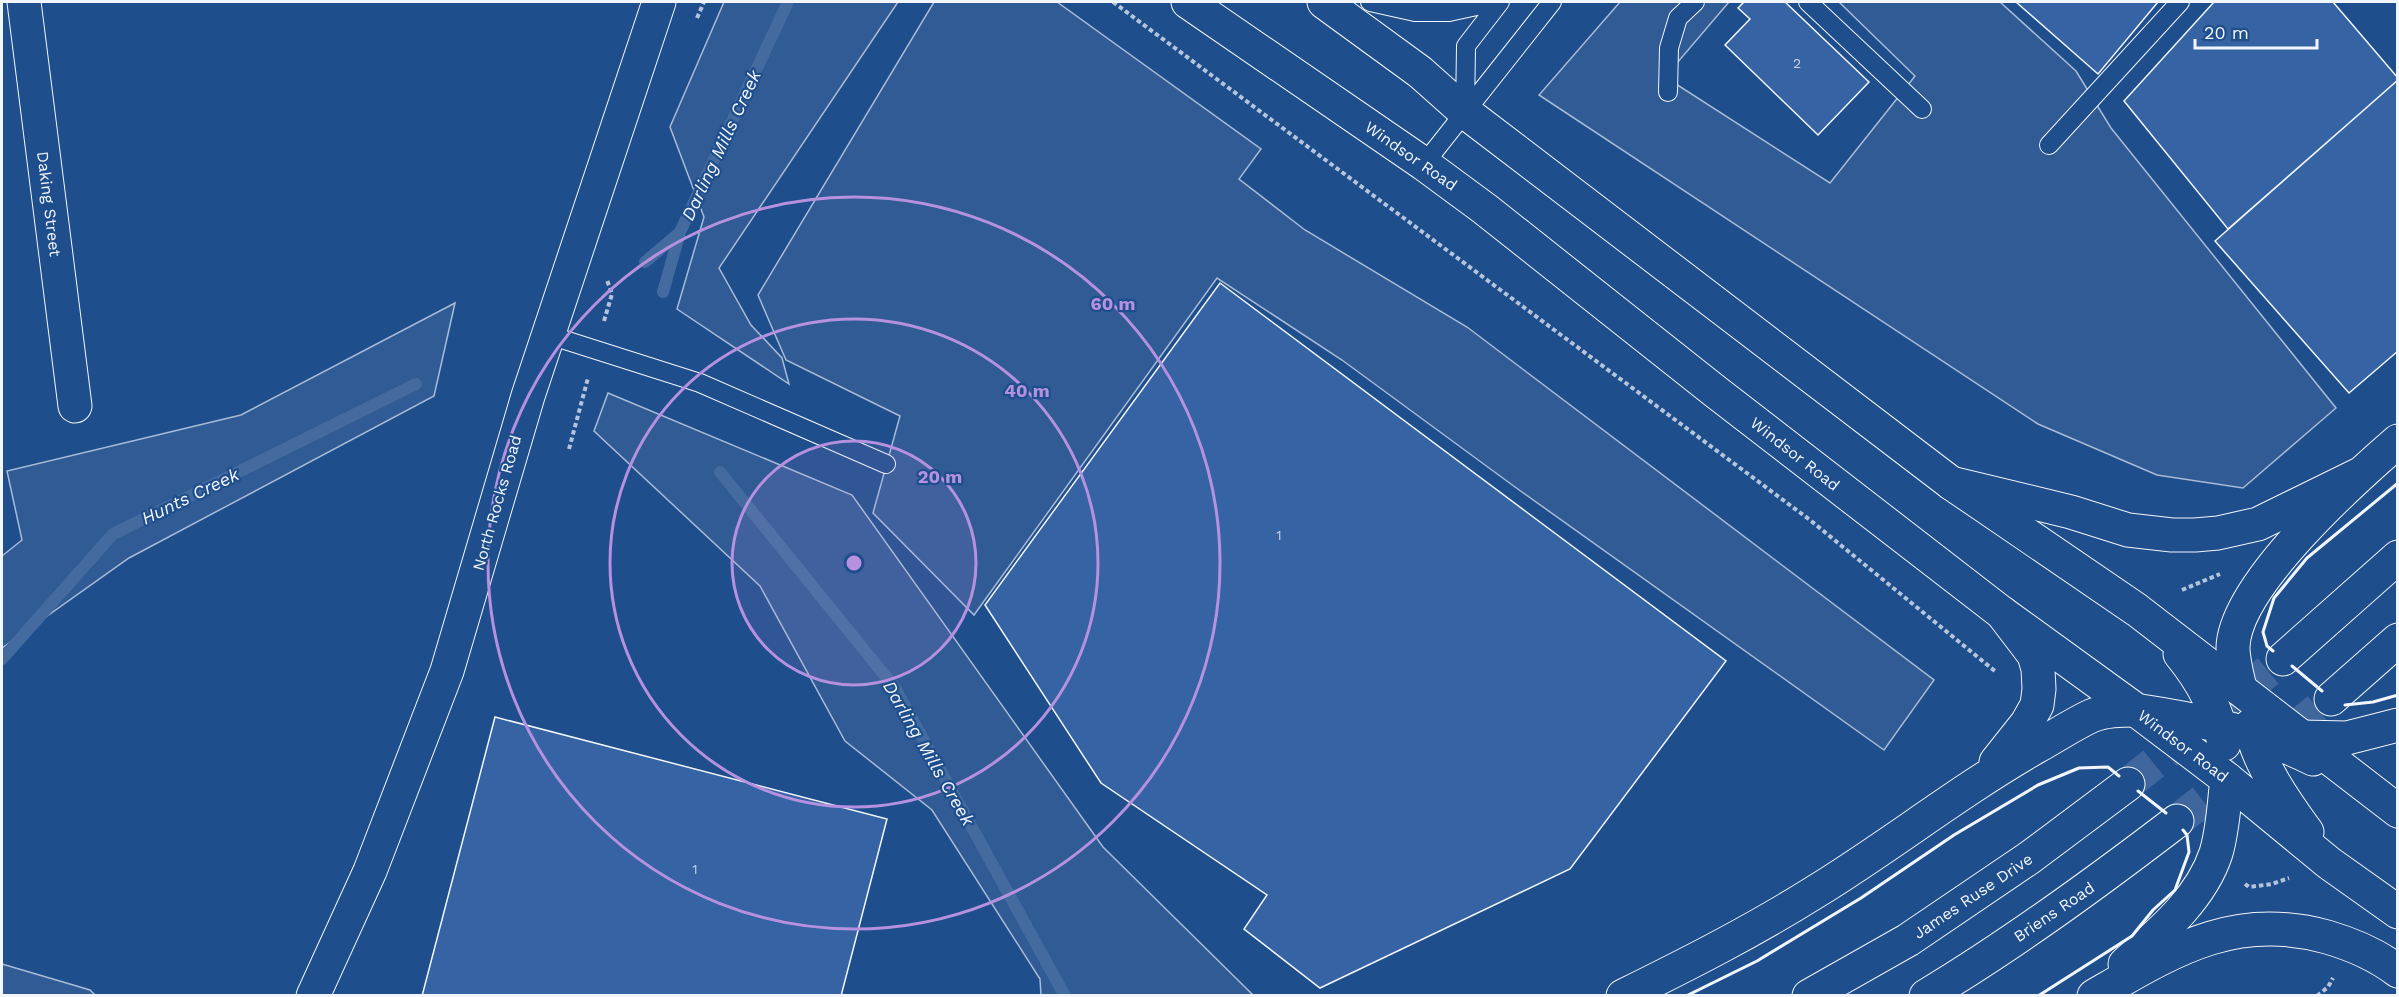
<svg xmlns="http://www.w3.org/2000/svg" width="2399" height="997" viewBox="0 0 2399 997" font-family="'Work Sans',sans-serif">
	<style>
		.built { fill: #305b95; stroke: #a8bbd7; stroke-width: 1.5 }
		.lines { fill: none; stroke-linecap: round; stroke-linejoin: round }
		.stream { stroke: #446ba0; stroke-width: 12 }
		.building { fill: #3563a3; stroke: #f2f6ff; stroke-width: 1.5 }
		.highway-tunnel { stroke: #3f679d; stroke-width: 33; stroke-dasharray: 33 16; stroke-linecap: butt }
		.lane-casing { stroke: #f2f6ff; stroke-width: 20 }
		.street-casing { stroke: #f2f6ff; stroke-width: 35 }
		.secondary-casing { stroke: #f2f6ff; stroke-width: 35 }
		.primary-casing { stroke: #f2f6ff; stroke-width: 35 }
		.highway-casing { stroke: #f2f6ff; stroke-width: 35 }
		.path { stroke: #b3c4dc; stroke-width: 4; stroke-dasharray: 4.5 3; stroke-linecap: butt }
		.lane { stroke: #1f4e8c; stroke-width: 18 }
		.street { stroke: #1f4e8c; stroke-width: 33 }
		.secondary { stroke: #1f4e8c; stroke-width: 33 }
		.primary { stroke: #1f4e8c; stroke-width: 33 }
		.highway { stroke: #1f4e8c; stroke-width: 33 }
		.wall { stroke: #f2f6ff; stroke-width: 3 }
		.ring { fill: none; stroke: #b691df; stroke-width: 3 }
		.labels { text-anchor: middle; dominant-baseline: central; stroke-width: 4.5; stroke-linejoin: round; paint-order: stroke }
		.number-label { font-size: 14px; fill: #c3d1e8 }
		.street-label { font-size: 16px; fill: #f2f6ff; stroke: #1f4e8c }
		.water-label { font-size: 18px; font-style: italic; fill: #f2f6ff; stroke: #1f4e8c }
		.centre { fill: #b691df; stroke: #1f4e8c; stroke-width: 3 }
		.ring-label { font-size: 18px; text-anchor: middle; font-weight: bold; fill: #b691df; stroke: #1f4e8c; stroke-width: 4.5; stroke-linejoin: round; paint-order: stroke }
	</style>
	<rect width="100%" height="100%" fill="#1f4e8c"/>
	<path class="built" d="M724 2H898L719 268 751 325 782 358 789 384 677 309 704 217 670 127Z
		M934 2H1057L1261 149 1239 179 1305 230 1467 327 1934 680 1884 750 1515 487 1342 360 1217 278 974 615 873 513 900 416 786 360 758 295Z
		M1620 2H1729L1665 77 1830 183 1915 76 1839 2H2000L2076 71 2111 128 2336 408 2243 488 2157 475 2038 424 1539 95Z
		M455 303 434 396 129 558 2 648V556L22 540 7 471 241 415Z
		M608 393 852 495 1103 847 1253 995H1041L1040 979 932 810 845 741 760 586 594 431Z
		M2 964 90 990 95 995H2Z"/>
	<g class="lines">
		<path class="stream" d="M645 262 679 233
			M663 292 680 232 788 2
			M720 472 895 688 1065 996
			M2 659 113 534 416 384"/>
	</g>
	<path class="building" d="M1744 2H1785L1869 82 1818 135 1725 45 1750 19 1738 8Z
		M2016 2H2158L2098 74Z
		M2214 2H2333L2398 78V80L2228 229 2124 101Z
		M2398 80V351L2349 393 2215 241Z
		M1220 283 1726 661 1570 869 1320 988 1244 929 1267 895 1101 783 985 605Z
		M495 717 887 819 841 996H422Z"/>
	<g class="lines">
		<path class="highway-tunnel" d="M2128 784 2283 659
			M2177 821 2331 699"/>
		<g class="lane-casing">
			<path id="lane" d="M1370 2 1415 12H1449L1495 2
				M1808 2 1922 109
				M1668 92 1669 48 1678 18 1695 2
				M1465 112 1466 46 1500 2
				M2049 145 2180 2
				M1424 164 1552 2
				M549 335 700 383 886 464"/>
		</g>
		<g class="street-casing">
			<path id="street" d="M24 2 75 406"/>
		</g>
		<g class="secondary-casing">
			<path id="secondary" d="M313 996 370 871 447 671 528 396 659 2"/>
		</g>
		<g class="primary-casing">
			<path id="primary" d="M1188 2 1424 164 1485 209 1716 392 2002 613 2136 710 2227 779 2329 863 2398 912
				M1324 2 1420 72 1465 112 1951 483 2137 610 2398 811
				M2180 654C2203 682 2218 710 2224 744
				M2141 711C2195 719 2264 734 2313 759
				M2251 725C2256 761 2286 803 2307 832"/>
		</g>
		<g class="highway-casing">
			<path id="highway" d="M1951 483 2071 512 2128 530 2172 535H2195L2218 533 2258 524 2360 474
				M2283 659 2398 557
				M2240 688C2237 675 2233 660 2233 647 2235 585 2352 481 2398 441
				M2331 699 2398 640
				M2301 737 2347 738 2398 725
				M1996 762 2027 723 2037 705 2039 689 2038 669 2034 655 2002 613
				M2125 964C2160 933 2201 899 2216 853 2223 830 2224 803 2227 779
				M1623 996C1688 964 1753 931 1815 892 1890 846 1959 791 2036 747 2054 737 2072 725 2091 716 2105 710 2121 710 2136 710
				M1809 996 1908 940 2029 858 2128 784
				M1926 996C2014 943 2096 883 2177 821
				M2094 996C2172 951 2234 911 2327 937 2351 944 2377 955 2398 971"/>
		</g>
		<path class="path" d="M1113 2 1810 520 1996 672
			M697 18 704 2
			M604 321 612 294 607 280
			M569 449 588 378
			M2182 590 2220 574
			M2245 884 2249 887 2272 884 2289 878
			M2317 996 2328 987 2333 978"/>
		<use href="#lane" class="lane"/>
		<use href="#street" class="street"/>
		<use href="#secondary" class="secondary"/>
		<use href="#primary" class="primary"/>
		<use href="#highway" class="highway"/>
		<path class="wall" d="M2273 651 2267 646 2263 632 2274 598 2307 558 2398 483
			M2292 666 2322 691
			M2345 705 2373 702 2398 695
			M2138 791 2166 813
			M1686 996 1757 961 1861 898 1954 835 2038 785 2079 768 2108 767 2119 776
			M2038 996 2132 936 2153 910 2175 890 2189 852 2187 835 2183 830"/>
	</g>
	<circle cx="854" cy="563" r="122" fill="#b691df" fill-opacity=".12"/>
	<g class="ring">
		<circle cx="854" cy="563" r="122"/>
		<circle cx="854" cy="563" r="244"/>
		<circle cx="854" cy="563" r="366"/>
	</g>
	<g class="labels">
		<g class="number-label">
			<text x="1797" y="63">2</text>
			<text x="1279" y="535">1</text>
			<text x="695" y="869">1</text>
		</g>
		<g class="street-label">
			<text transform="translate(1411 156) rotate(35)">Windsor Road</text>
			<text transform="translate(49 204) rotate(83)">Daking Street</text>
			<text transform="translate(1795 454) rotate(38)">Windsor Road</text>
			<text transform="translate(497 503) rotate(-74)">North Rocks Road</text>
			<text transform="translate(2183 746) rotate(37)">Windsor Road</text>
			<text transform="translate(1973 896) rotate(-34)">James Ruse Drive</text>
			<text transform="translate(2054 912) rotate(-34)">Briens Road</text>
		</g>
		<g class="water-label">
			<text transform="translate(721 145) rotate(-65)">Darling Mills Creek</text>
			<text transform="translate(190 496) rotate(-26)">Hunts Creek</text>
			<text transform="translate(929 753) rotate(60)">Darling Mills Creek</text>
		</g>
	</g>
	<circle cx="854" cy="563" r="9" class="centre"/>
	<g class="ring-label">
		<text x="1113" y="310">60 m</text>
		<text x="1027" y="397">40 m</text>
		<text x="940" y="483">20 m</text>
	</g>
	<rect width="2399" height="997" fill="none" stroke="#f2f6ff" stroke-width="6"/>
	<path d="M2195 39v9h122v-9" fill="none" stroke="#f2f6ff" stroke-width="3"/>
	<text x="2204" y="39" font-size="18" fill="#f2f6ff" stroke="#1f4e8c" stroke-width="4.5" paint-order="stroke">20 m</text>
</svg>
